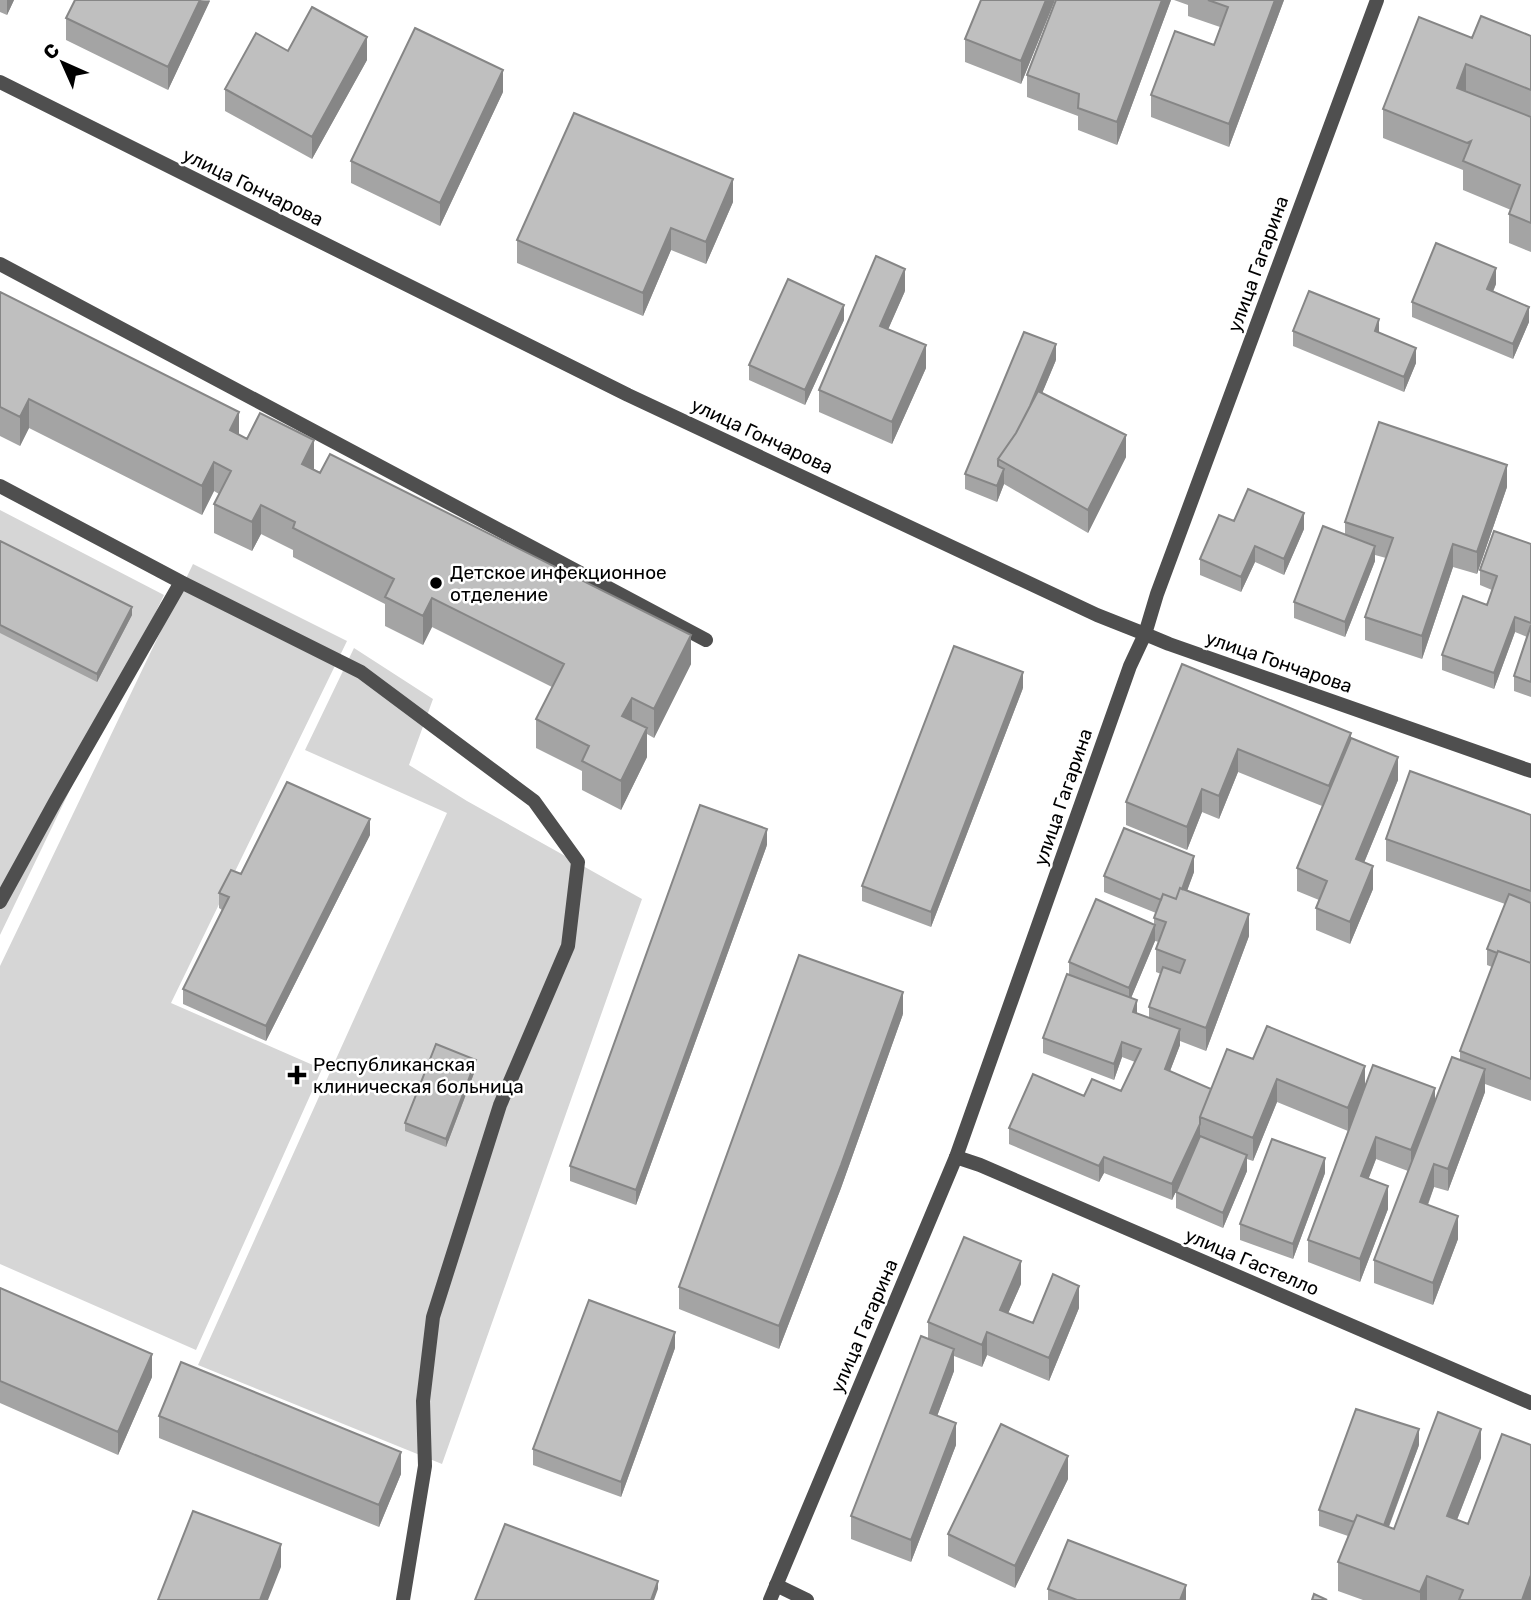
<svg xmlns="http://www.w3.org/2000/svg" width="1531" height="1600" viewBox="0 0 1531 1600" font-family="Rubik,sans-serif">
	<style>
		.green { fill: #d6d6d6 }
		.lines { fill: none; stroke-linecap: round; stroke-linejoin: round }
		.service { stroke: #4f4f4f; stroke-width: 14 }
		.minor { stroke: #4f4f4f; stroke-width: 14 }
		.tertiary { stroke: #4f4f4f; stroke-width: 14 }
		.wall { fill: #a4a4a4; fill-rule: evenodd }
		.shaded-wall { fill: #868686 }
		.building { fill: #bfbfbf; stroke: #868686; stroke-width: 2 }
		.poi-dot { fill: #000; stroke: #fff; stroke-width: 2.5 }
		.labels { text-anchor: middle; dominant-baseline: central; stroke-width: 5; stroke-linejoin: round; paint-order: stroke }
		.street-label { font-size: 19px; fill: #000; stroke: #fff }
		.poi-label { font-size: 19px; fill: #000; stroke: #fff; text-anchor: start }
	</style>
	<rect width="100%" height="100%" fill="#fff"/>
	<path class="green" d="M0 510 164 595 0 935Z
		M193 564 347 641 171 1003 322 1069 196 1350 0 1264V966Z
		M354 648 433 699 409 765 467 801 642 899 442 1464 198 1365 447 813 305 750Z"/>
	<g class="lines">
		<path class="service" d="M0 264 706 640
			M0 486 181 582 361 672 534 801 578 862 568 946 500 1105 433 1317 423 1401 425 1466 403 1600
			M0 902 55 802 181 582"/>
		<path class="minor" d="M0 82 628 395 1097 615 1145 634
			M956 1157 980 1165 1531 1403
			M776 1585 807 1600"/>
		<path class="tertiary" d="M1145 634 1169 644 1531 771
			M770 1600 956 1157 1130 666 1145 634 1157 594 1377 0"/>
	</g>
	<path class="wall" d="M0 0H14L7 15 0 12Z
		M210 0 168 90 66 40V18Z
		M1055 0 1021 84 965 62V39Z
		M1056 0H1171L1117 145 1078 130V116L1027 97V75Z
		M1174 0H1284L1229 147 1151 117V95L1214 45 1220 27 1188 16V5Z
		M1531 36V252L1509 243V214L1511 210 1463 190V170L1383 138V109L1472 38Z
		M288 51 367 60 312 159 225 111V89Z
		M503 92 440 226 351 183V161Z
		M733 202 706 264 671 250 643 316 517 263V240Z
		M1496 284 1493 292 1529 322 1513 359 1412 317V302Z
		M905 291 888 329 926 368 892 444 819 412V390Z
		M0 292 239 435 314 469 691 664 654 738 647 734V757L621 810 582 790V771L536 748V719L552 687 432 627 423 645 385 626V604L293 557V550L261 534 252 551 214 533V504L219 494 214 491 202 515 29 428 20 446 0 436Z
		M844 320 805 405 749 380V365Z
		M1293 331 1379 333 1416 363 1404 392 1293 346Z
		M1056 360 1042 393 1126 457 1088 533 1004 484 997 502 965 489V474Z
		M1507 487 1477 574 1453 567 1422 659 1365 640V617L1386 558 1375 555V561L1345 637 1294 618V602L1345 534V522Z
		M1234 521 1304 529 1284 575 1255 562 1241 592 1200 575V559Z
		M0 541 132 615 97 682 0 633Z
		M1531 544V697L1514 691V676L1527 637 1515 632 1494 689 1442 670V655L1487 605 1492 590 1480 585V570Z
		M1182 664 1351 738 1398 780 1364 863 1373 889 1350 944 1316 930V908L1319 900 1297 891V868L1322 806 1238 772 1219 819 1202 812 1187 850 1126 825V802Z
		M1023 688 931 927 862 901V886Z
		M1531 815V1101L1485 1084V1092L1448 1191 1434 1187 1428 1205 1458 1239 1433 1305 1374 1283V1260L1408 1171 1376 1159 1368 1179 1388 1209 1360 1282 1308 1262V1240L1357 1106 1348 1131 1277 1102 1253 1161 1247 1159V1171L1223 1228 1176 1208V1192L1183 1176 1172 1200 1104 1173 1099 1182 1009 1144V1128L1084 1096 1121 1091 1135 1062 1122 1057 1114 1080 1043 1053V1038L1069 975V962L1154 925V918L1156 913 1104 892V876L1194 872 1187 890 1249 936 1206 1051 1180 1041V1045L1170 1071 1211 1089 1253 1059 1365 1087 1435 1101 1460 1060V1051L1492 967 1487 965V949L1505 904 1386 861V839ZM1155 941 1159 942 1156 949V972L1161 974 1149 1007V1018L1137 1014 1131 998Z
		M370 835 266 1041 183 1004V989L222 910 219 908V893Z
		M767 845 636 1205 570 1181V1166Z
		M903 1014 841 1188 779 1349 679 1309V1287Z
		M476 1068 446 1147 405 1131V1123Z
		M1325 1173 1293 1259 1240 1240V1224Z
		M1021 1284 1008 1313 1033 1323 1079 1308 1049 1381 987 1355 982 1367 954 1356V1371L937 1416 956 1445 911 1562 851 1539V1516L928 1339V1322Z
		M0 1288 152 1377 118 1455 0 1403Z
		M675 1348 621 1497 533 1465V1449Z
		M159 1416 401 1474 379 1527 159 1438Z
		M1419 1445 1389 1527 1394 1529 1481 1458 1457 1520 1531 1600H1363L1338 1591V1562L1348 1536 1319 1526V1510Z
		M1068 1479 1015 1588 948 1556V1534Z
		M1048 1589 1186 1600H1048Z"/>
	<path class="shaded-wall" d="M7 0H14L7 15Z
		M200 0 210 1 168 90V67Z
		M1046 0H1055L1021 84V61Z
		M1162 0H1171L1117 145V122Z
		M1275 0H1284L1229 147V124Z
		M367 37V60L312 159V137Z
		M1466 64V93L1457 88Z
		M503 70V92L440 226V203Z
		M733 179V202L706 264V242Z
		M671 228V250L643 316V293Z
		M1496 268V284L1487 305V289Z
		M905 269V291L880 348V326Z
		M844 305V320L805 405V390Z
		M1529 307V322L1513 359V344Z
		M1379 319V335L1375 331Z
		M1056 344V360L1016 456 1002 461Z
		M926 345V368L892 444V422Z
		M1416 348V363L1404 392V377Z
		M29 399V428L20 446V417Z
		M239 412V441L230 430Z
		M1126 435V457L1088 533V510Z
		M314 440V469L302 493V464Z
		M214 462V491L202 515V486Z
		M1507 465V487L1477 574V552Z
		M1004 469V484L997 502V486Z
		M261 505V534L252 551V522Z
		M1304 513V529L1284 575V559Z
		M1453 544V567L1422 659V636Z
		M1255 546V562L1241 592V577Z
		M1375 546V561L1345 637V622Z
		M432 598V627L423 645V616Z
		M132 607V615L97 682V674Z
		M1515 617V632L1494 689V673Z
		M691 635V664L654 738V709Z
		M1023 672V688L931 927V912Z
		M632 698V727L622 716Z
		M647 728V757L621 810V781Z
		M1351 733V755L1329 809V786Z
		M1238 749V772L1219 819V796Z
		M1398 757V780L1356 882V859Z
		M1202 789V812L1187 850V827Z
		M370 819V835L266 1041V1026Z
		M767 829V845L636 1205V1190Z
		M1194 856V872L1176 921V906Z
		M1373 866V889L1350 944V922Z
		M1249 914V936L1206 1051V1028Z
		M1155 925V941L1129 1003V988Z
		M903 992V1014L841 1188 779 1349V1326Z
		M1137 1000V1016L1133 1012Z
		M1180 1029V1045L1165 1084V1069Z
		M1122 1042V1057L1114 1080V1064Z
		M476 1060V1068L446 1147V1139Z
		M1365 1066V1088L1348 1131V1108Z
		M1485 1069V1092L1448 1191V1169Z
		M1277 1079V1102L1253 1161V1138Z
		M1435 1088V1110L1411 1172V1150Z
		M1200 1124V1140L1172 1200V1184Z
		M1376 1137V1159L1361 1199V1176Z
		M1247 1155V1171L1223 1228V1213Z
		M1104 1157V1173L1099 1182V1166Z
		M1325 1158V1173L1293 1259V1244Z
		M1434 1164V1187L1420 1225V1202Z
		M1388 1186V1209L1360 1282V1259Z
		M1458 1216V1239L1433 1305V1283Z
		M1021 1261V1284L1000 1332V1310Z
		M1079 1286V1308L1049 1381V1358Z
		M675 1332V1348L621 1497V1482Z
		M987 1332V1355L982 1367V1345Z
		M954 1349V1371L930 1435V1413Z
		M152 1354V1377L118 1455V1432Z
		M956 1423V1445L911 1562V1540Z
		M1419 1429V1445L1381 1547V1532Z
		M1481 1429V1458L1447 1545V1516Z
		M401 1452V1474L379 1527V1505Z
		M1068 1456V1479L1015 1588V1566Z
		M281 1544V1567L268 1600H260Z
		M1531 1575V1600H1522Z
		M1427 1576V1600H1420V1592Z
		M658 1581V1589L654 1600H651Z
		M1186 1585V1600H1180Z"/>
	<path class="building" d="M75 0H200L168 67 66 18Z
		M981 0H1046L1021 61 965 39Z
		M1056 0H1162L1117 122 1078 108 1079 94 1027 75Z
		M1208 0H1275L1229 124 1151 95 1175 31 1214 45 1228 7Z
		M312 7 367 37 312 137 225 89 256 33 288 51Z
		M1481 16 1531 36V90L1466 64 1457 88 1531 117V223L1509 214 1520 185 1463 161 1471 141 1467 143 1383 109 1419 17 1472 38Z
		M415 28 503 70 440 203 351 161Z
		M574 113 733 179 706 242 671 228 643 293 517 240Z
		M1436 243 1496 268 1487 289 1529 307 1513 344 1412 302Z
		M876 256 905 269 880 326 926 345 892 422 819 390Z
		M788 279 844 305 805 390 749 365Z
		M1309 291 1379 319 1375 331 1416 348 1404 377 1293 331Z
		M0 292 239 412 230 430 247 439 260 413 314 440 302 464 320 473 330 454 691 635 654 709 632 698 622 716 647 728 621 781 582 761 589 746 536 719 564 664 432 598 423 616 385 597 394 579 293 528 295 522 261 505 252 522 214 504 231 471 214 462 202 486 29 399 20 417 0 407Z
		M1024 332 1056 344 1030 406 1016 433 998 459V466L1004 469 997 486 965 474Z
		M1038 391 1126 435 1088 510 998 459 1016 433Z
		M1379 422 1507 465 1477 552 1453 544 1422 636 1365 617 1393 538 1345 522Z
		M1248 489 1304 513 1284 559 1255 546 1241 577 1200 559 1219 515 1234 521Z
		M1323 526 1375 546 1345 622 1294 602Z
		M1494 531 1531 544V623L1515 617 1494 673 1442 655 1463 596 1487 605 1497 576 1480 570Z
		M0 541 132 607 97 674 0 625Z
		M1531 625V682L1514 676Z
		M954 646 1023 672 931 912 862 886Z
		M1182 664 1351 733 1329 786 1238 749 1219 796 1202 789 1187 827 1126 802Z
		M1351 738 1398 757 1356 859 1373 866 1350 922 1316 908 1327 881 1297 868Z
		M1410 771 1531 815V891L1386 839Z
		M287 782 370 819 266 1026 183 989 229 897 219 893 231 870 241 874Z
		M700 805 767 829 636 1190 570 1166Z
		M1124 828 1194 856 1182 889 1180 888 1176 899 1163 894 1161 900 1104 876Z
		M1180 888 1249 914 1206 1028 1149 1007 1163 967 1180 973 1185 960 1156 949 1166 922 1154 918 1163 894 1176 899Z
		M1509 894 1531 903V963L1498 951 1497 953 1487 949Z
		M1096 899 1155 925 1129 988 1069 962Z
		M1498 951 1531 963V1079L1460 1051Z
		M799 955 903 992 841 1165 779 1326 679 1287Z
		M1067 974 1137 1000 1133 1012 1180 1029 1165 1069 1211 1089 1200 1117V1124L1172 1184 1104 1157 1099 1166 1009 1128 1033 1074 1084 1096 1092 1079 1121 1091 1141 1049 1122 1042 1114 1064 1043 1038Z
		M1267 1026 1365 1066 1348 1108 1277 1079 1253 1138 1200 1117 1227 1049 1253 1059Z
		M436 1044 476 1060 446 1139 405 1123Z
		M1452 1057 1485 1069 1448 1169 1434 1164 1420 1202 1458 1216 1433 1283 1374 1260Z
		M1373 1065 1435 1088 1411 1150 1376 1137 1361 1176 1388 1186 1360 1259 1308 1240Z
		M1200 1136 1247 1155 1223 1213 1176 1192Z
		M1272 1139 1325 1158 1293 1244 1240 1224Z
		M964 1237 1021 1261 1000 1310 1033 1323 1053 1274 1079 1286 1049 1358 987 1332 982 1345 928 1322Z
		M0 1288 152 1354 118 1432 0 1381Z
		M589 1300 675 1332 621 1482 533 1449Z
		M921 1336 954 1349 930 1413 956 1423 911 1540 851 1516Z
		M181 1362 401 1452 379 1505 159 1416Z
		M1356 1409 1419 1429 1384 1525 1357 1515 1354 1522 1319 1510Z
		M1438 1412 1481 1429 1447 1516 1468 1524 1502 1434 1531 1445V1575L1522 1600H1459L1463 1590 1427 1576 1420 1592 1338 1562 1357 1515 1394 1529Z
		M1001 1424 1068 1456 1015 1566 948 1534Z
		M193 1511 281 1544 260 1600H158Z
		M505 1524 658 1581 651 1600H475Z
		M1068 1540 1186 1585 1180 1600H1077L1048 1589Z
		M1314 1594 1327 1600H1312Z"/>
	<g class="poi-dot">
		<circle cx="436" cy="583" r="7"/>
		<path d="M293.5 1064.5h7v7h7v7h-7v7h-7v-7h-7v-7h7z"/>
	</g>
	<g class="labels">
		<g class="street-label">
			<text transform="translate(253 187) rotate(26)">улица Гончарова</text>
			<text transform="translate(1258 264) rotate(-70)">улица Гагарина</text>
			<text transform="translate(762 436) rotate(25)">улица Гончарова</text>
			<text transform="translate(1279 662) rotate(19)">улица Гончарова</text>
			<text transform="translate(1063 797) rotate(-71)">улица Гагарина</text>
			<text transform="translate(1252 1262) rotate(23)">улица Гастелло</text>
			<text transform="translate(864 1326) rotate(-67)">улица Гагарина</text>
		</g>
		<g class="poi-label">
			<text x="450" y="572">Детское инфекционное<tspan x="450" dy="22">отделение</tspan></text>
			<text x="313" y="1064">Республиканская<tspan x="313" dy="22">клиническая больница</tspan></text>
		</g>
	</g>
	<g transform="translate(63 63) rotate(315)" stroke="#ffffff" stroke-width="5" paint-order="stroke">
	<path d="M0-5L12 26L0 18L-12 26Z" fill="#000000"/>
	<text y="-10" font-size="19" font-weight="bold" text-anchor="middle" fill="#000000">С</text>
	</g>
</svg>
